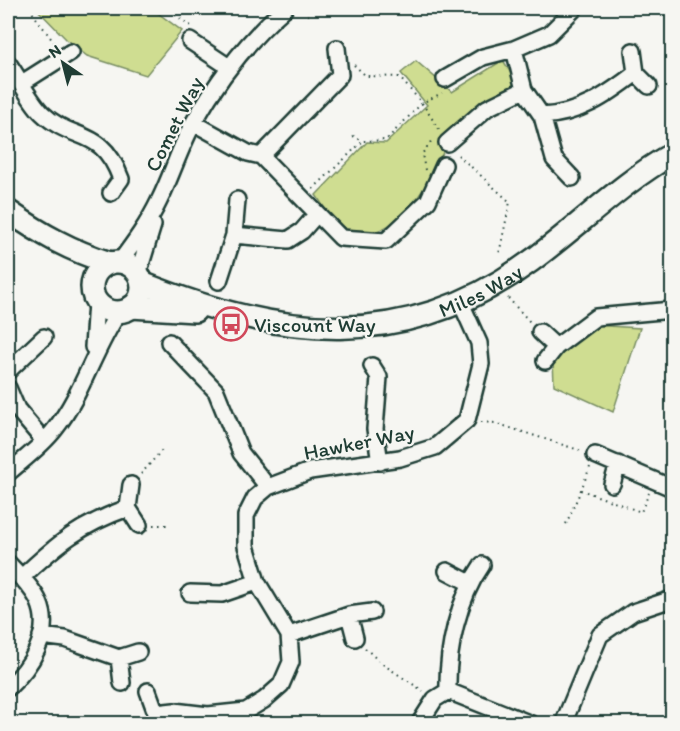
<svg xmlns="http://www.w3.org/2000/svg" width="680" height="731" viewBox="0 0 680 731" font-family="Itim,sans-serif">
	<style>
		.green { fill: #cfdd91; stroke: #778d62; stroke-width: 1.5 }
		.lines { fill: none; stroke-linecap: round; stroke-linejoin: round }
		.street-casing { stroke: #1f3d34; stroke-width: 20 }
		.secondary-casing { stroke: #1f3d34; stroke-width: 26 }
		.path { stroke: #1f3d34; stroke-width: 2; stroke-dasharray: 1.5 4.5; stroke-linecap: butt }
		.street { stroke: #f6f6f2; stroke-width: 15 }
		.secondary { stroke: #f6f6f2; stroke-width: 21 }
		.labels { text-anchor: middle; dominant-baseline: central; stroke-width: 4.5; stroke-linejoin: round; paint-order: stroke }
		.street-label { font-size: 21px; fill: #1f3d34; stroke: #f6f6f2 }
		.poi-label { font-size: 21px; fill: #1f3d34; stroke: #f6f6f2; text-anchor: start }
	</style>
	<rect width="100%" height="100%" fill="#f6f6f2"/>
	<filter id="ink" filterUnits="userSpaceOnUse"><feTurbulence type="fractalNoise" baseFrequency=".0167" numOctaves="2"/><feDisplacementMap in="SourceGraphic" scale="12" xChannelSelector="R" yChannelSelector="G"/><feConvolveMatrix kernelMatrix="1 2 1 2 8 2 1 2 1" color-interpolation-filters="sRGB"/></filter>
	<g filter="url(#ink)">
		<path class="green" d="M36 8H151L182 31 146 75 87 56 67 40Z
			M503 60 519 87 449 135C439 172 395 251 347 229 332 223 325 208 316 195L367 142 386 143 427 105 401 73 416 61 452 92Z
			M592 325 640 328 613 412 554 385 553 359Z"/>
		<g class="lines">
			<g class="street-casing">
				<path id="street" d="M190 41 229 67
					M514 49 524 90 542 116C580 114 606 96 636 73L633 51
					M8 63C19 78 29 100 42 113 74 144 101 125 121 179L111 193
					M636 73 649 86
					M445 79 483 57 514 49 549 34 575 8
					M22 83 71 52
					M542 116 554 159 572 178
					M194 123 248 153 261 156 341 238 386 241 428 201 444 165
					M447 143 487 108 524 90
					M261 156 340 75 337 48
					M237 200 234 235 288 240 302 231 316 215
					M119 263C134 243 148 224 159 201 172 175 180 147 194 122 219 77 247 41 285 8
					M138 274 153 225
					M219 281 234 235
					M540 332 556 347 596 317 672 310
					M169 342 216 391 241 453 268 487
					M93 347 96 302
					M545 361 556 347
					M372 366 379 377 375 429 380 462
					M8 371 44 337
					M8 388 17 409 44 441
					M595 455 672 488
					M8 473C24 459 42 446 55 429 82 395 94 349 119 312
					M612 484 618 464
					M128 508 139 525
					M8 563C18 574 33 588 39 602 53 634 30 668 8 688
					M447 571 470 583
					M21 578C58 543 80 525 128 508L131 485
					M190 593 222 594 257 582
					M349 615 355 638
					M289 635 349 615 372 612
					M41 636 65 639 119 658 138 652
					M119 658 122 683
					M148 691 156 713 174 711 208 715 246 711 264 700 281 685 291 662 289 635 257 582 246 546V516L255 498 268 487 310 471 400 458 435 447 467 420 481 364 479 343 461 303
					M448 691C447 649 458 599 482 565
					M419 724 435 699 448 691 531 724
					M563 724 600 635 633 612 672 599"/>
			</g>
			<g class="secondary-casing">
				<g id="secondary">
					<path d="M8 211C41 234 71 251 110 263"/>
					<circle cx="117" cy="287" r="25"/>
					<path id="s1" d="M142 283C280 338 404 354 531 261 579 226 621 183 672 154"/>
					<path d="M131 307 195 311"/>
				</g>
			</g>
			<path class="path" d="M29 8 55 44
				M165 8 191 26
				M308 16 309 8
				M354 65 366 76 399 77 422 103 440 131
				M353 136 363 141 386 140 422 103 442 93
				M458 155 510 202 499 254
				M425 170 422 154 432 140
				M313 189 363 141
				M508 298 530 322
				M481 422 495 423 582 451
				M590 467 581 490 641 512 649 493
				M141 474 162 450
				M566 524 581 490
				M153 525H171
				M365 648 381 663 423 691"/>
			<use href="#street" class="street"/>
			<use href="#secondary" class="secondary"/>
		</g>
	</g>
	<defs>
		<g id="bus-ring" transform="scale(1.725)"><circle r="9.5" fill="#f6f6f2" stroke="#d1495b" stroke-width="1.5"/><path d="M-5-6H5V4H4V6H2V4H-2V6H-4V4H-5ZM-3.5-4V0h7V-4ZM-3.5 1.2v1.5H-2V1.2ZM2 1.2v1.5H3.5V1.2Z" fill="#d1495b"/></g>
	</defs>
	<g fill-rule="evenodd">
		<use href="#bus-ring" x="231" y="324"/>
	</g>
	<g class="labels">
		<g class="street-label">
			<text transform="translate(174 124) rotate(-63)">Comet Way</text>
			<text stroke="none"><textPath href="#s1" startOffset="351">Miles Way</textPath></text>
			<text transform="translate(359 442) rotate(-11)">Hawker Way</text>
		</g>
		<g class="poi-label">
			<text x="254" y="324">Viscount Way</text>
		</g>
	</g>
	<rect width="680" height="731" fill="none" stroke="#f6f6f2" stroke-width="30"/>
	<rect x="15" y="15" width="650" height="701" fill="none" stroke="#1f3d34" stroke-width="2" filter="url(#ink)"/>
	<g transform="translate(63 63) rotate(325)" stroke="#f6f6f2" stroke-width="4.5" paint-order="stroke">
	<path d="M0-4.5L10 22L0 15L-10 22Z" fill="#1f3d34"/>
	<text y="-9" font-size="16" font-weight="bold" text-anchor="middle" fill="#1f3d34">N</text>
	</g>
</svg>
